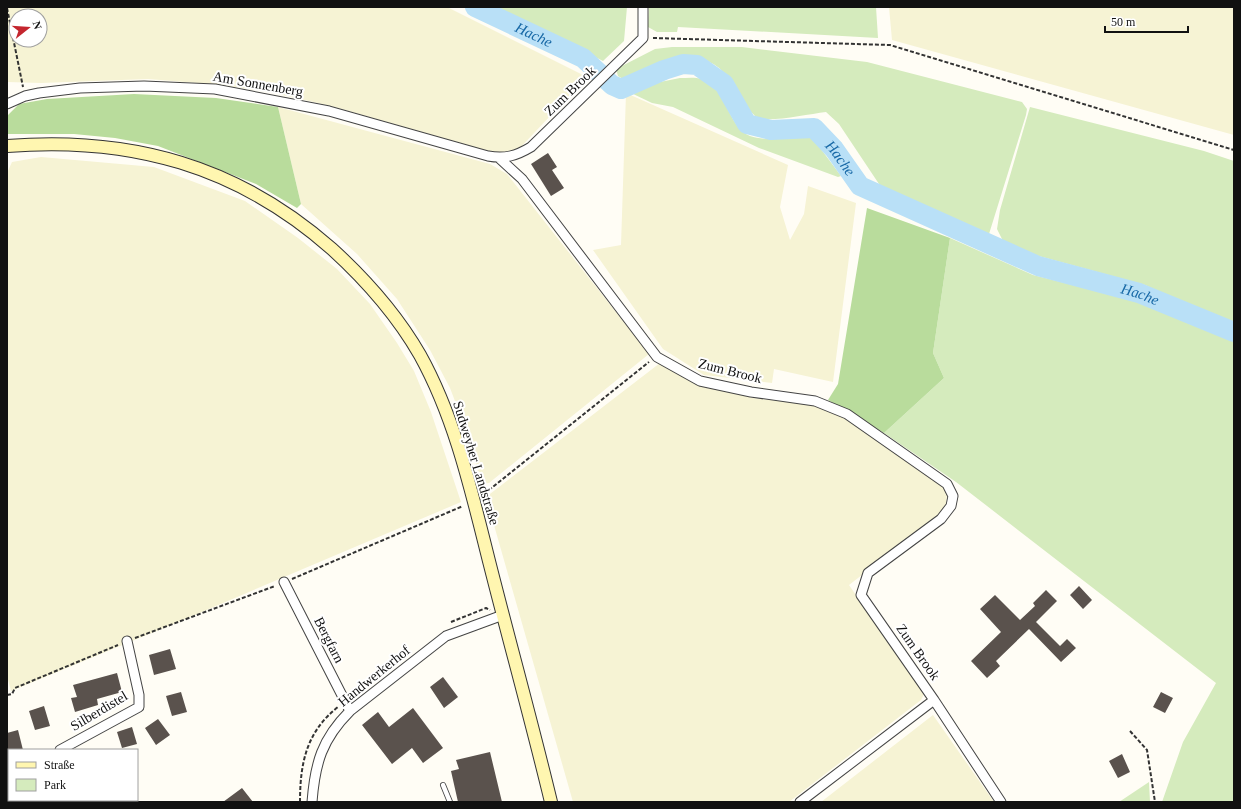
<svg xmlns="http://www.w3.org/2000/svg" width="1241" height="809" viewBox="0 0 1241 809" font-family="'Times New Roman',serif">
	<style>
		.farmland { fill: #f6f3d4; fill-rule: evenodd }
		.green { fill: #d5ebbd }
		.forest { fill: #b9dc9c }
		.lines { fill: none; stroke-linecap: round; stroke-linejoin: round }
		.river { stroke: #b9e0f7; stroke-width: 20 }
		.building { fill: #5a524d }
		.lane-casing { stroke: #444; stroke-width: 6 }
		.street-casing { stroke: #444; stroke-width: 11 }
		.secondary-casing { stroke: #333; stroke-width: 14 }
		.path { stroke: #333; stroke-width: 2; stroke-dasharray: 4 2; stroke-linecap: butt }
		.lane { stroke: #fff; stroke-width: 4.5 }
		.street { stroke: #fff; stroke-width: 9 }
		.secondary { stroke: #fff6b0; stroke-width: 12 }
		.labels { text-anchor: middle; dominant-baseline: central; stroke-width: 4; stroke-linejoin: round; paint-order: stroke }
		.street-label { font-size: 14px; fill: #111; stroke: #fff }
		.water-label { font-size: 15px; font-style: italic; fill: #1768a6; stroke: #fff }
	</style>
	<rect width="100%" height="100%" fill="#fffdf5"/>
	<path class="farmland" d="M7 7H447L587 77 518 150 495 153 331 106 274 93 223 85 148 79 41 83 7 82ZM16 16H40V40H16Z
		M889 7H1234V135L892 40Z
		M626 93 788 165 780 207 790 240 804 214 808 186 856 203 833 382 774 369 772 383 704 375 663 349 593 250 621 245Z
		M278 107 490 164 507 174 649 354 489 483 481 484 469 438 450 388 430 350 397 299 357 254 301 204Z
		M41 157 154 167 245 201 298 238 337 269 370 304 397 343 414 371 431 412 461 502 183 620 11 691 7 676V173L12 162Z
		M660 363 698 384 753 398 814 405 844 418 943 487 947 496 946 504 942 513 849 585 924 694 921 700 789 802H573L486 497Z
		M933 715 994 802H821Z"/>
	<path class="green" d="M497 7H627L624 41 603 61Z
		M649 7H876L878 38 678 27 677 32H657L648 27Z
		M672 47H742L867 62 1022 102 1027 109 1026 115 989 234 883 190 839 124 826 112C809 114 778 121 762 119 742 115 735 68 704 60 673 52 651 75 623 79L618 76 616 69 655 49Z
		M680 78C687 78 695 77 702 79 726 85 727 127 750 136 768 142 793 137 812 137L841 176 838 177 759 148 673 107 652 103 629 92 628 90 630 88Z
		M1030 107 1204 151 1234 161V325L1145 285 1024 252 1003 241 997 229 1000 210Z
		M950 238 1033 275 1133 300 1234 340V802H1162L1183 742 1216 683 956 482 884 433 944 378 933 353Z
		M1149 782 1150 802H1119Z"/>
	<path class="forest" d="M134 94 216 98 278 107 301 204 297 208 256 184 158 146 115 138 74 134H8L7 132V116L19 104 47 99Z
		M867 208 950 238 933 353 944 378 884 433 828 400 838 384Z"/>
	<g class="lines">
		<path class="river" id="s1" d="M475 7 583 58 612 85 621 89 664 70 683 64 697 65 724 84 747 124 771 130 814 128 834 149 860 186 1038 266 1139 293 1234 332"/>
	</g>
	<path class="building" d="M548 153 557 167 552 170 564 188 551 196 531 164Z
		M1079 586 1092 600 1083 609 1070 595Z
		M1046 590 1057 601 1036 622 1060 646 1067 639 1076 648 1061 662 1029 629 996 661 1000 666 987 678 971 661 1001 632 980 609 995 595 1020 620 1035 606 1033 603Z
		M170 649 176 669 154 675 149 655Z
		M117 673 122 692 97 699 98 705 75 712 71 698 77 697 73 685Z
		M443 677 458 697 444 708 430 687Z
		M181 692 187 712 172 716 166 696Z
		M1161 692 1173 698 1165 713 1153 707Z
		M44 706 50 726 35 730 29 711Z
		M413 708 443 748 423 763 412 748 392 764 362 725 378 712 389 727Z
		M158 719 170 735 156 745 145 728Z
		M132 727 137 744 122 748 117 732Z
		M18 730 23 750H7V733Z
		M490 752 502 802H458L451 771 459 769 456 760Z
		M1122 754 1130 772 1118 778 1109 761Z
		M242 788 253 802H223Z"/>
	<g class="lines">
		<g class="lane-casing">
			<path id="lane" d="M443 785 450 802"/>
		</g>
		<g class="street-casing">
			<path id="street" d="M7 104 25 96 39 93 80 88 144 86 215 89 329 111 488 156C505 159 516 156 531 147L643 38V7
				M499 158 522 179 657 357 700 381 751 392 815 401 847 414 947 484 953 496 951 506 941 519 868 573 861 595 934 700 800 802
				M284 582 350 711
				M934 700 1001 802
				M60 750 139 707V695L127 641
				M7 771 9 770
				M312 802C315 763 322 739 350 711L446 636 503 615"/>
		</g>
		<g class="secondary-casing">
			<path id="secondary" d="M7 146C131 136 238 166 332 249 366 280 397 315 420 355 456 420 472 494 490 565 510 644 532 723 551 802"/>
		</g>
		<path class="path" d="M7 8 23 87
			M653 38 890 45 1234 150
			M484 494 649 362
			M292 579 463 506
			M451 622 486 608 490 610
			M135 638 275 586
			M7 695 12 694 15 688 118 645
			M1130 731 1147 750 1155 802
			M300 802C300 764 306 732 338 707"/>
		<use href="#lane" class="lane"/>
		<use href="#street" class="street"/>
		<use href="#secondary" class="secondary"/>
	</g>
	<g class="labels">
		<g class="street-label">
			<text transform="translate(258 84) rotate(10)">Am Sonnenberg</text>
			<text transform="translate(570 91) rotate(-44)">Zum Brook</text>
			<text transform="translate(730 371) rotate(14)">Zum Brook</text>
			<text transform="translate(476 463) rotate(73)">Sudweyher Landstraße</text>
			<text transform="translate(329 640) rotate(63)">Bergfarn</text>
			<text transform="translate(918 652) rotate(55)">Zum Brook</text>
			<text transform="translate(374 676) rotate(-39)">Handwerkerhof</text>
			<text transform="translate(99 711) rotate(-31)">Silberdistel</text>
		</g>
		<g class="water-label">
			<text stroke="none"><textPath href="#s1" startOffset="65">Hache</textPath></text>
			<text stroke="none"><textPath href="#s1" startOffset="437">Hache</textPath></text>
			<text stroke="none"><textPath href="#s1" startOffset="772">Hache</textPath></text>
		</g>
	</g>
	<rect width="1241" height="809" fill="none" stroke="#111111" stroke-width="16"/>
	<rect x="8" y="749" width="130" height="52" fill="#ffffff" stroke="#a0a0a0"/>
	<rect x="16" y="762" width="20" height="6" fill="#fff6b0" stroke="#a0a0a0"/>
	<text x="44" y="769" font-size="12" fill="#111111">Straße</text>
	<rect x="16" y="779" width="20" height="12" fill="#d5ebbd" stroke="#a0a0a0"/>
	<text x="44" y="789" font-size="12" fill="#111111">Park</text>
	<g transform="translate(28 28) rotate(73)"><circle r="19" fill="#ffffff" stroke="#a0a0a0"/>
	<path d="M0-3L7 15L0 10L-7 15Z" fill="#c4262e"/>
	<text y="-6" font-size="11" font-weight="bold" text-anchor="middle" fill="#111111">N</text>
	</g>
	<path d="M1105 26v6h83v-6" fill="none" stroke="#111111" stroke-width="2"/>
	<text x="1111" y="26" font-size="12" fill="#111111" stroke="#ffffff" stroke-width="3" paint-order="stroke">50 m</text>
</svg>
